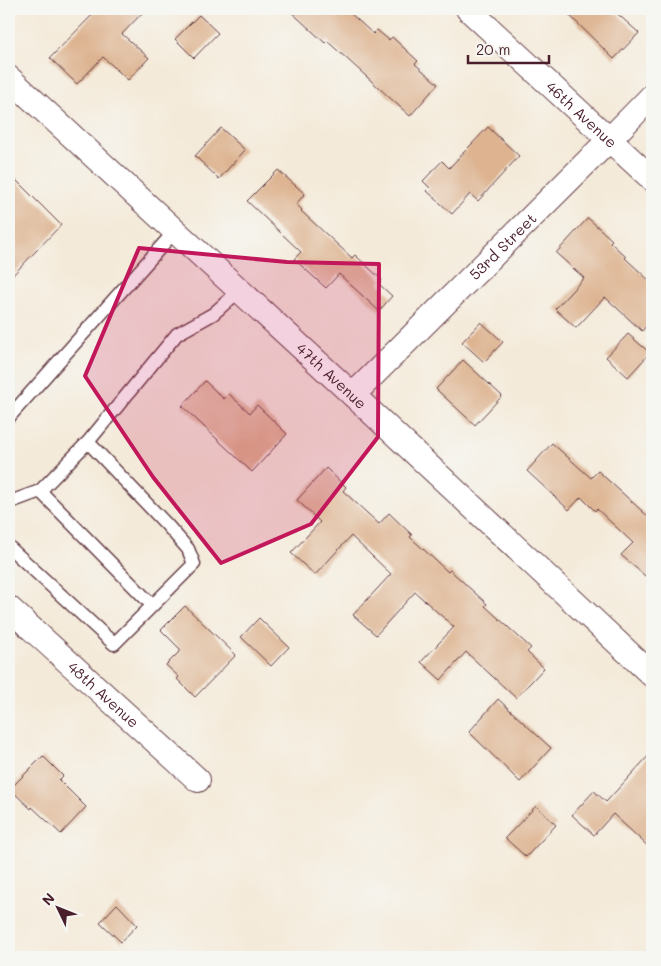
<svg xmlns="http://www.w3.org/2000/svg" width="661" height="966" viewBox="0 0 661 966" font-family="Mali,sans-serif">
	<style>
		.building { fill: #ddb390 }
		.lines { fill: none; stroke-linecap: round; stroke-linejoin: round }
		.service-casing { stroke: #643d45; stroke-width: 15 }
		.minor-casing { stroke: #643d45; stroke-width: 26 }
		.service { stroke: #fff; stroke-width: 12 }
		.minor { stroke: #fff; stroke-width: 24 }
		.marked { fill: #c2185b; fill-opacity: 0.2; stroke: #c2185b; stroke-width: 4; stroke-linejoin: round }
		.labels { text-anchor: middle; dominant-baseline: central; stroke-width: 5; stroke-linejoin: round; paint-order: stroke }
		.street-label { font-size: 15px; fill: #4a1f2b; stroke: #f6f6f2 }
	</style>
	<rect width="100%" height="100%" fill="#f6f6f2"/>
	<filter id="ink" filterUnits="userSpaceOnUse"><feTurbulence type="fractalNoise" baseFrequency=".02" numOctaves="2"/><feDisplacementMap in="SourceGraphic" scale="10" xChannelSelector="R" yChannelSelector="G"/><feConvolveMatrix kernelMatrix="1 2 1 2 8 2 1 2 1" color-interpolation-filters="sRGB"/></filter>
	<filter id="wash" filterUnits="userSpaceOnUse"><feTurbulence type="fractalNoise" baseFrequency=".0096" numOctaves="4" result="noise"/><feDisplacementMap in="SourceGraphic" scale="20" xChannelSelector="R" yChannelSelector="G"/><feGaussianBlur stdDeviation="1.12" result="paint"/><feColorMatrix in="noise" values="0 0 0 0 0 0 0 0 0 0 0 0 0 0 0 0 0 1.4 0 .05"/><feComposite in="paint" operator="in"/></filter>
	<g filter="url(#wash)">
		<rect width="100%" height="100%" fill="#f4ead9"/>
		<g id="blocks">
			<path class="building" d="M98 9H146L122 34 149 58 128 80 103 57 77 84 50 58Z
				M288 9H346L373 34 377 30 389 40 392 37 418 61 415 64 438 84 410 116 346 58 327 41 325 43Z
				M563 9H612L639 33 614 59Z
				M199 15 218 33 194 58 175 39Z
				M488 127 519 156 478 201 470 194 452 214 427 191 430 188 423 181 442 161 449 168Z
				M221 128 245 150 219 179 195 156Z
				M278 170 305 194 296 204 302 210 301 211 352 258 355 255 382 280 379 284 392 296 379 311 339 274 326 288 294 259 301 252 247 201Z
				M9 173 61 225 9 279Z
				M588 218 612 240 610 242 626 257 625 258 652 283V319L642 331 605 297 576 328 555 309 584 278 556 253Z
				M481 322 503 342 484 362 462 342Z
				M628 334 650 353 628 377 606 357Z
				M463 360 502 396 475 425 436 389Z
				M205 381 224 399 229 394 250 413 257 405 287 434 252 472 182 406Z
				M552 443 591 478 598 471 652 520V582L621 555 633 543 597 509 595 511 581 497 569 510 527 471Z
				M326 468 346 487 343 491 379 524 389 513 412 535 410 537 448 572 450 570 487 604 485 606 531 648 527 652 544 668 516 698 466 652 441 680 421 662 454 627 415 592 376 635 353 615 391 574 351 536 315 575 291 553 320 522 297 500Z
				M185 606 236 655 195 697 177 679 179 677 166 665 181 650 161 630Z
				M259 618 289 647 271 666 241 637Z
				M498 699 551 748 520 782 469 732Z
				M652 752V850L613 814 594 835 572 815 594 791 606 802Z
				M43 756 63 776 59 780 86 807 61 834 32 807 31 809 10 789Z
				M536 806 556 825 526 857 505 838Z
				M117 904 137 925 121 942 100 922Z"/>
		</g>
	</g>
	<g filter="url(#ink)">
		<use href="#blocks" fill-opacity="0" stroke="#643d45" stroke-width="1"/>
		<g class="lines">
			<g class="service-casing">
				<path id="service" d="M9 417 175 231
					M40 491 152 605
					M9 501H13L40 491 88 442
					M9 547 114 644 194 564 188 549 167 525 88 442 177 334 213 314 239 291"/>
			</g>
			<g class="minor-casing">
				<g id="minor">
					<path id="s1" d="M468 9 652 179"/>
					<path id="s2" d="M9 78 353 395 652 675"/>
					<path id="s3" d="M353 395 609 140 652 96"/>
					<path id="s4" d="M9 608 198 780"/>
				</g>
			</g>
			<use href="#service" class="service"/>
			<use href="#minor" class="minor"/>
		</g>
	</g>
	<path class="marked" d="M139 248 287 262 379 264 378 437 311 524 221 563 153 477 85 376Z"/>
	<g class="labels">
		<g class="street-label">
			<text stroke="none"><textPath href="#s1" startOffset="155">46th Avenue</textPath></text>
			<text stroke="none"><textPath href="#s3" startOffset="211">53rd Street</textPath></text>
			<text stroke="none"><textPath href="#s2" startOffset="439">47th Avenue</textPath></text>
			<text stroke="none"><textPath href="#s4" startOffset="128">48th Avenue</textPath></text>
		</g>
	</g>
	<rect width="661" height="966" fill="none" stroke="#f6f6f2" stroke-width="30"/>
	<g transform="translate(58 908) rotate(313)" stroke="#f6f6f2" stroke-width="4" paint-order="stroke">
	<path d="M0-4L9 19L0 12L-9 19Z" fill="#4a1f2b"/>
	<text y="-8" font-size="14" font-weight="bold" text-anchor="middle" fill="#4a1f2b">N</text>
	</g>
	<path d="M468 55v8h81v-8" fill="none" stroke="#4a1f2b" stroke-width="2.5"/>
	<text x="476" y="55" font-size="15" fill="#4a1f2b" stroke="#f6f6f2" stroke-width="4" paint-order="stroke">20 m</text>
</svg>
